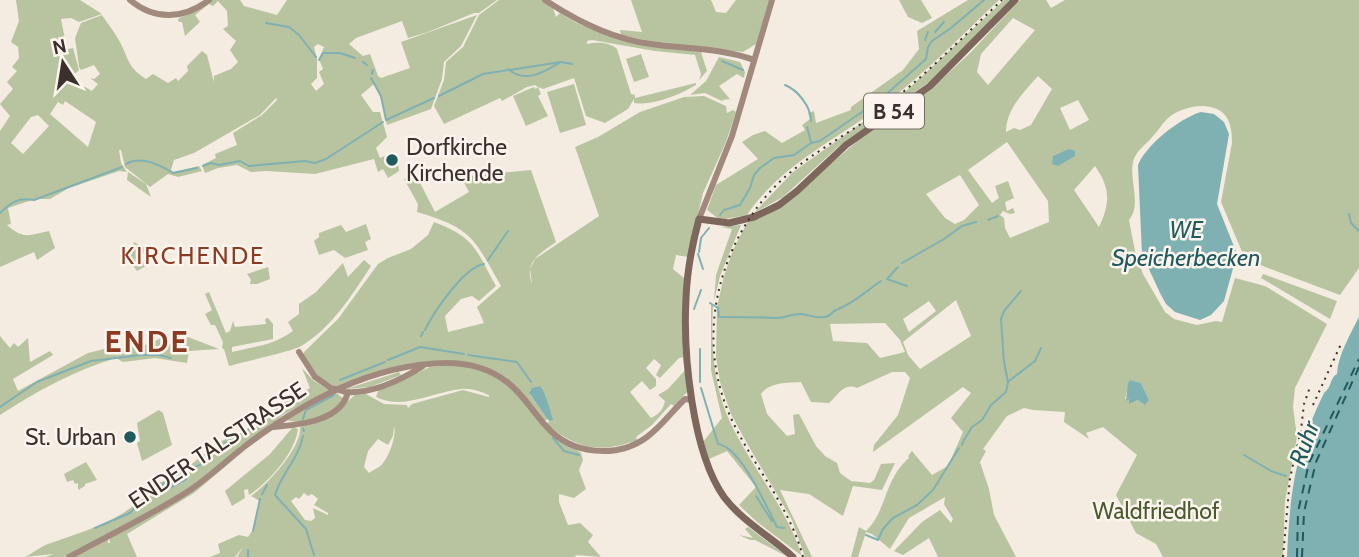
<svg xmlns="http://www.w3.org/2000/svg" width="1359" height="557" viewBox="0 0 1359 557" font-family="Cabin,sans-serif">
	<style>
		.green { fill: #b8c4a0; fill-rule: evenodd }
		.water { fill: #7fb0b2 }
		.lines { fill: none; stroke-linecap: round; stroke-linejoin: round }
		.stream { stroke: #7fb0b2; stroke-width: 2 }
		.ferry { stroke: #1f5a5e; stroke-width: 2; stroke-dasharray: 9 7; stroke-linecap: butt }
		.secondary { stroke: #a18a7d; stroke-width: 6 }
		.primary { stroke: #7d675c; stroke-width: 7 }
		.rail { stroke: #3b302b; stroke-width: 2; stroke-dasharray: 2 5; stroke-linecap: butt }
		.secondary-bridge { stroke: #a18a7d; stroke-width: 6 }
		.poi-dot { fill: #1f5a5e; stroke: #fbf5ee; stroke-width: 2.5 }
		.labels { text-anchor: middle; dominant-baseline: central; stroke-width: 5; stroke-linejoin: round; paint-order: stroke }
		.shield { fill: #fbf5ee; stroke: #756b66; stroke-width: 2 }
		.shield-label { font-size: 21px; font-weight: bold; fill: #3b302b }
		.poi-label { font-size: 23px; fill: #3b302b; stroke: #fbf5ee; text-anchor: start }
		.street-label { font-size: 23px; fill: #3b302b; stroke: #fbf5ee }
		.park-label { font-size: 23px; fill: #4a5a2e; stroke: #fbf5ee }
		.water-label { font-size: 24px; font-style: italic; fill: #1f5a5e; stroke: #fbf5ee }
		.neighbourhood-label { font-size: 24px; letter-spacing: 2px; fill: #8c3b22; stroke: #fbf5ee }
		.district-label { font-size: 30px; font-weight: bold; letter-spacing: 2px; fill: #8c3b22; stroke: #fbf5ee }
	</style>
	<rect width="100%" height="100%" fill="#f4ebe1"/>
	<path class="green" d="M16 0H80L102 14 79 22 71 18 61 19 65 39 54 41 57 51 73 48 79 70 70 78 72 85 85 87 92 91 98 84 90 78 94 79 100 74 94 65 81 70 79 67 75 38 81 23 102 15C108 24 116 34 121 44 129 61 129 68 146 79L153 74 168 83 176 78 178 81 188 71 187 66 202 51 207 55 214 82V76L231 69 238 62 230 50 236 41 223 29 228 26 227 11 218 1 213 6 209 4 195 15 200 22 185 36 182 22H179L178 19 212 0H240L244 6 277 15 287 0H497L479 13H474L428 32 408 38 402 21 356 38 349 44 363 56 370 54 378 76 381 78 410 68 401 42 477 15 461 46 444 62 442 79 431 109 387 125 381 99 374 84 361 95 373 112H380L387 137 376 148 380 158 394 152 384 159 385 164 390 165 398 161 399 171 388 178 383 169 378 172 374 159 315 174 266 171 251 172 237 165 218 168 205 173 202 165 216 158 215 154 237 145 233 133 262 115 277 100 276 98 260 115 194 153 174 160 171 170 174 172 199 166 202 171 178 177 168 174 150 187 125 167 121 150H119L121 163 127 172 119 171 69 188 50 199H35L8 208 11 224 7 225C24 240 29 235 49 231L55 248 37 260 34 252 0 267V131L10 116 0 104 13 89 7 82 17 71 12 67 19 58 18 47 11 42 19 21ZM318 44 324 47 319 59 323 69 319 72 324 84 316 91 311 84 317 78V59L314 47ZM65 101 96 122 88 147 50 114 58 102 63 105ZM38 115 49 126 23 154 11 143 31 117Z
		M499 0H542L553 8 556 17 560 13C602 41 653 44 701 52L707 71 699 80 701 74 695 55 655 51 592 40 587 41V44C597 42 609 42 617 49L631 94 635 95V98L696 83V85C679 95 653 106 634 103V99L628 109 605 123 586 116 574 78 543 89 538 87 541 94 538 96 548 116 526 126 513 96 534 87 535 89 538 87 535 85 527 87 502 101 500 98 444 124 434 106 444 80 446 62 463 47 479 15Z
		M631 0H711L716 12 726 13 736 0H769L756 44 743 52 650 41 621 35 620 30 642 32Z
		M899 0H921L932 18 922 23 908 17Z
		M968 0H999C963 34 928 71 888 101 840 138 782 163 747 215L720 220 707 210 716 185 758 159 742 142 753 135 765 131 782 143 805 130 802 125 810 119 808 113 814 111 816 123 851 110V107L903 70 919 49 917 31Z
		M1004 0H1011L929 82 838 147 783 197 754 213 793 172 905 92Z
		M1020 0H1046L1051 8 1065 0H1359V268L1340 295 1252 262 1250 264 1242 261 1243 254 1221 202 1232 143C1232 133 1231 120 1223 113 1208 100 1180 107 1167 119 1162 124 1158 131 1153 136 1146 145 1136 150 1133 162 1129 180 1142 205 1129 220L1135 251 1143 274 1165 312 1174 319 1197 325 1216 321 1222 322 1235 278 1265 286 1327 324 1295 388 1293 407 1297 437 1285 501 1283 557H1163L1156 544 1136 533 1116 495 1137 455 1103 427 1086 433 1089 439 1064 422 1065 412 1033 410 1024 408 1007 416 983 449 986 451 980 462 989 489 994 515 1016 557H938L929 538 903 555 894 551 922 522 940 510 951 523 953 519 944 504 945 497 909 518 890 549 872 534 866 532 858 557H851L859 527 866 531C887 511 884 479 909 458L908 456 912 451 932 475 948 466 963 432 951 418 971 393 963 387 873 452 874 445 898 415 910 378 905 372H892L857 388C844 382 838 395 829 403L811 402 801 382C786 383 770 382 761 394L767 414 787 436 795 434 793 415 799 414 816 446 825 456 837 463 840 473 851 481 870 483 874 480 881 464 895 463 882 490 853 486 843 516 809 494 780 490 812 557H805L792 520 744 438 731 414 720 382 716 357 717 307 724 276 733 250 747 223 778 208 866 134 932 88 970 53ZM1013 18 1035 30 988 85 977 72 981 54ZM1038 76 1052 89 1031 125 1020 130 1014 128 1006 132C1006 109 1024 92 1038 76ZM1078 100 1089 120 1070 130 1060 108ZM1007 142 1048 201 1049 222 1010 238 1005 228 1004 218 1000 215 1003 211 1010 214 1015 213 1013 208 1007 211 1005 202 1014 198 1008 181 995 186 999 198 992 203 968 170ZM1095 166C1111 189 1110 203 1099 227L1074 190ZM960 175 979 205 964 220 955 224 945 218 926 194ZM956 300 971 336 920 369 908 355 903 342ZM929 301 936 311 909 332 903 319ZM885 323 900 340 905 352 880 358 867 343 833 341 830 324ZM1130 380 1141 383 1149 400H1138L1130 403 1129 399H1125Z
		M641 54 649 77 634 82 626 59Z
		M719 57 740 62 745 72 744 78 737 74 719 86 730 99 722 100 724 102 705 93 690 95 706 81Z
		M574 84 586 125 560 133 547 92Z
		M704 96 726 106 727 113 733 110 736 112 726 142 703 193 688 257 676 255 673 269 685 279V357L679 358 660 378 656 375 661 365 654 359 646 368 656 379V386L650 390 642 381 630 392 651 418C659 414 663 410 665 401L658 395 668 389 686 369 689 390 674 406 671 404 652 425 636 437 637 440C600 454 577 449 546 424L552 419 546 403V396L530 390V395L548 419 544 421 496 373 436 361 337 387 317 377 303 355 304 352 338 319 378 264 388 258 411 249 428 235 434 222C476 238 475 249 496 286L479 301 472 296 461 299 445 316 448 332 484 323 477 307 501 286C473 237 473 229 417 212L418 204 404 179 415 173 435 212 469 192 461 177 531 170 556 242C539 254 524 262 532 284L530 269 535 259 599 216 575 147 598 137 640 112 684 97Z
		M128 172 146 184 151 197 127 180Z
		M366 224 371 239 365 242 368 250 345 258 334 250 319 255 314 241 319 237V233L341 225 346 232Z
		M741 225 720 276 714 301 716 275 732 229 721 227Z
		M134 242 148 250 139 256 146 266 137 271 124 253 132 249Z
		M364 260 371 266C352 295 333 326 303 345 292 352 245 361 229 366L224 349 222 348 223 342 215 325H211L205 314 212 310 205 294 209 292 226 333 230 331 233 321 235 327 266 324 265 319 268 318 273 324V339L232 347V352C259 345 269 347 293 331L288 322 299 314V304L316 292 343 263 348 277Z
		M268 267 270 279 257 284H250L251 280 247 274Z
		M1263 274 1337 301 1330 319 1261 278Z
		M711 304 713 306C711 346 713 385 730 422 752 468 786 507 802 556L757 522 739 505 756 487 727 451 709 459 703 442 722 418 711 370Z
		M0 336 10 348 14 343 18 347 28 338 30 362 50 351 53 355 13 379 18 391 88 353 108 348 115 351 142 340 145 345 162 338 166 346 188 337 219 349 189 351 187 363 155 358 123 362 116 358C73 371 37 391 0 415Z
		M458 365 482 371 506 383 526 403 543 426 581 453 583 460 579 470 586 489 574 498 559 494V502L568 525 580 523 593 535 588 542 601 557 577 555 574 557H237L243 547 235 557H210L220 553 218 544 239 535 248 537 254 528 260 501 251 496C267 485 302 447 300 427L333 414 355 395 366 394 384 404 407 405 408 408 412 404 463 390 489 397V395C481 392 471 388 462 389 434 391 404 411 376 397L379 389 430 367ZM394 426C397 434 389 460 379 467 376 469 373 470 369 473L364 467 368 451 378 439 388 445 393 436ZM304 493 308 496 312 494 318 499 314 505 328 513V515L313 508 315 518 311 521 305 520 291 501 296 497 299 499Z
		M302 368 314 381 329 390 283 415 191 486 161 505 64 557H45L54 554 24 557C33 554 39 547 48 544 76 534 109 525 133 506 142 500 148 490 156 482H162L183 471 219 442 241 433 274 411 275 407 310 388Z
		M399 372 401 375 370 387 346 389Z
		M335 392 343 398C334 415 305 426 287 420Z
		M159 410 163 413 172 445 142 461 137 443 140 441 137 423Z
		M293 427 298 429C295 453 269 482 249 495L248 489 244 490 245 498 232 506 225 491 270 454Z
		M245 450 194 493 127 534 137 557H73L108 539V543H110L109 537 163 509Z
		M86 462 97 480 85 484V486L78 490V483L75 484 73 480 67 482 64 474Z
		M748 527 788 557 755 540H750L739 535 753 538 745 529Z"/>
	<path class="water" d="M1201 112 1214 114 1224 122 1229 134 1217 204 1237 254 1224 301 1211 315 1200 320 1175 312 1166 304 1160 293 1142 254 1138 165C1146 145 1180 118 1201 112Z
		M1069 149 1075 151V156L1058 166 1052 164 1053 156Z
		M1359 317V557H1287C1290 491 1295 453 1324 393 1332 387 1330 377 1337 374 1338 355 1350 335 1359 317Z
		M1130 380 1141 383 1149 400 1145 405 1138 400 1129 404V399L1126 401 1128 383Z
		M540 386C546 393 550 410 553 420L549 421 529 393 532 388Z
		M178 473 186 475 187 480 164 492 162 483Z"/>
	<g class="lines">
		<path class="stream" d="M266 23 289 27 299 35 316 57
			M935 32 944 22
			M925 40 928 32
			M319 60 323 53H340L355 58
			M722 61 743 70
			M363 62 367 65
			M508 69C525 84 544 72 559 63
			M372 74 373 70
			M371 78 381 96 386 120 434 98
			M785 85C798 90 811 107 811 121
			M439 96 483 74 561 62 572 64
			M807 127 811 142
			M126 164C141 155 160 165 173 173L197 168
			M203 166 211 163 219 165 240 161 249 166 305 161 315 163 326 159 383 122
			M0 213C11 203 17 197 34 200L122 167
			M1349 214 1351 223 1359 231
			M720 215 724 210 740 205 750 188 754 175 760 168 774 158 794 155 811 143 820 141 882 98 926 59 928 47 932 41 951 28 984 0
			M988 220 998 216
			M699 252 701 238 709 228
			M698 254 703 269
			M488 260 508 231
			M902 263 944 239 962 226 976 222
			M898 267 887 279 907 286
			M710 303 718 308 719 317
			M694 309 701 290
			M721 317C739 317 758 317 775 318 784 319 792 313 802 314 809 315 820 320 828 316 831 315 833 311 836 310 853 304 866 291 881 281
			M425 330C433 313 464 267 484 264
			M421 336 423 332
			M468 355 517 362 531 382
			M388 360 420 347 464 354
			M340 380 385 362
			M1009 381 1035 361 1041 348
			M700 382V349
			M701 388 718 444C741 447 767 508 777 527L784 528
			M0 407 37 382 91 361 141 355H159L171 358
			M303 419 306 410 334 395
			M262 420 299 399
			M303 429 304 431
			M303 436C299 458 281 474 275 495L306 529 314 555
			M553 438 564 451 579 455
			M964 440 972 427 982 420 991 405 1006 392 1008 382 1004 362 1001 319 1004 311 1021 291
			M962 445 963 442
			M1244 455 1271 471 1286 476
			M192 468 200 465 218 447 255 426
			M262 494 267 485
			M756 496 772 521
			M95 528 130 513 138 504 145 502
			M253 531 260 499
			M866 535 878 540 883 529 893 518 917 505 933 490 959 448
			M248 550V557"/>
		<path class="ferry" d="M1297 557 1298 512 1309 463 1359 359
			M1302 557 1304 512 1316 462 1359 367"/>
		<path class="secondary" d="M130 0C155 21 184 19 209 0
			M545 0C578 22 612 39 651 44 685 49 722 48 754 60
			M699 219 732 136 772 0
			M299 352 315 377 331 388
			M345 392C371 394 401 380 423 366
			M272 427C297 425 341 422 348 392
			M69 557C109 535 152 515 190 490 209 477 226 461 244 447 303 402 371 364 447 363 469 363 490 369 507 382 523 394 532 411 546 426 571 455 617 459 647 437 662 426 672 411 685 399L692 400"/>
		<path class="primary" d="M793 557C770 536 743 522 724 497 692 452 683 353 686 298 687 272 692 245 699 219L729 223 754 217 779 205 797 191 846 145 930 86 1015 0"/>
		<path class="rail" d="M1313 405 1341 344
			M803 557C787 496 738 451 721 391 698 313 729 222 792 171 824 145 861 127 892 101 931 70 966 34 1002 0
			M1283 557 1290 478 1301 430 1304 404 1310 387"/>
		<path class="secondary-bridge" d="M331 388 343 391"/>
	</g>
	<g class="poi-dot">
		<circle cx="392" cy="160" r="7"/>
		<circle cx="130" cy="437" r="7"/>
	</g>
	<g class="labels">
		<rect class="shield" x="864" y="93.5" width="60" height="35" rx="5"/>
		<g class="shield-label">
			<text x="894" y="111">B 54</text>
		</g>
		<g class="poi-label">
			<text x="406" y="147">Dorfkirche<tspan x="406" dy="26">Kirchende</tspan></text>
			<text x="116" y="437" text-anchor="end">St. Urban</text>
		</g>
		<g class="street-label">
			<text transform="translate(217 445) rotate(-34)">ENDER TALSTRASSE</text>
		</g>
		<g class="park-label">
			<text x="1156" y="511">Waldfriedhof</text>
		</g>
		<g class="water-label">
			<text x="1186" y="229">WE<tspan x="1186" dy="28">Speicherbecken</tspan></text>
			<text transform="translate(1304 443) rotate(-70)">Ruhr</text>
		</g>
		<g class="neighbourhood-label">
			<text x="193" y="255">KIRCHENDE</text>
		</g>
		<g class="district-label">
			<text x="147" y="341">ENDE</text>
		</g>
	</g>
	<g transform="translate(63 63) rotate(348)" stroke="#fbf5ee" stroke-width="5" paint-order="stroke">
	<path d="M0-5L12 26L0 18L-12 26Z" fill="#3b302b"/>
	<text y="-10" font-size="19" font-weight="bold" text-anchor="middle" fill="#3b302b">N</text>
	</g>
</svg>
